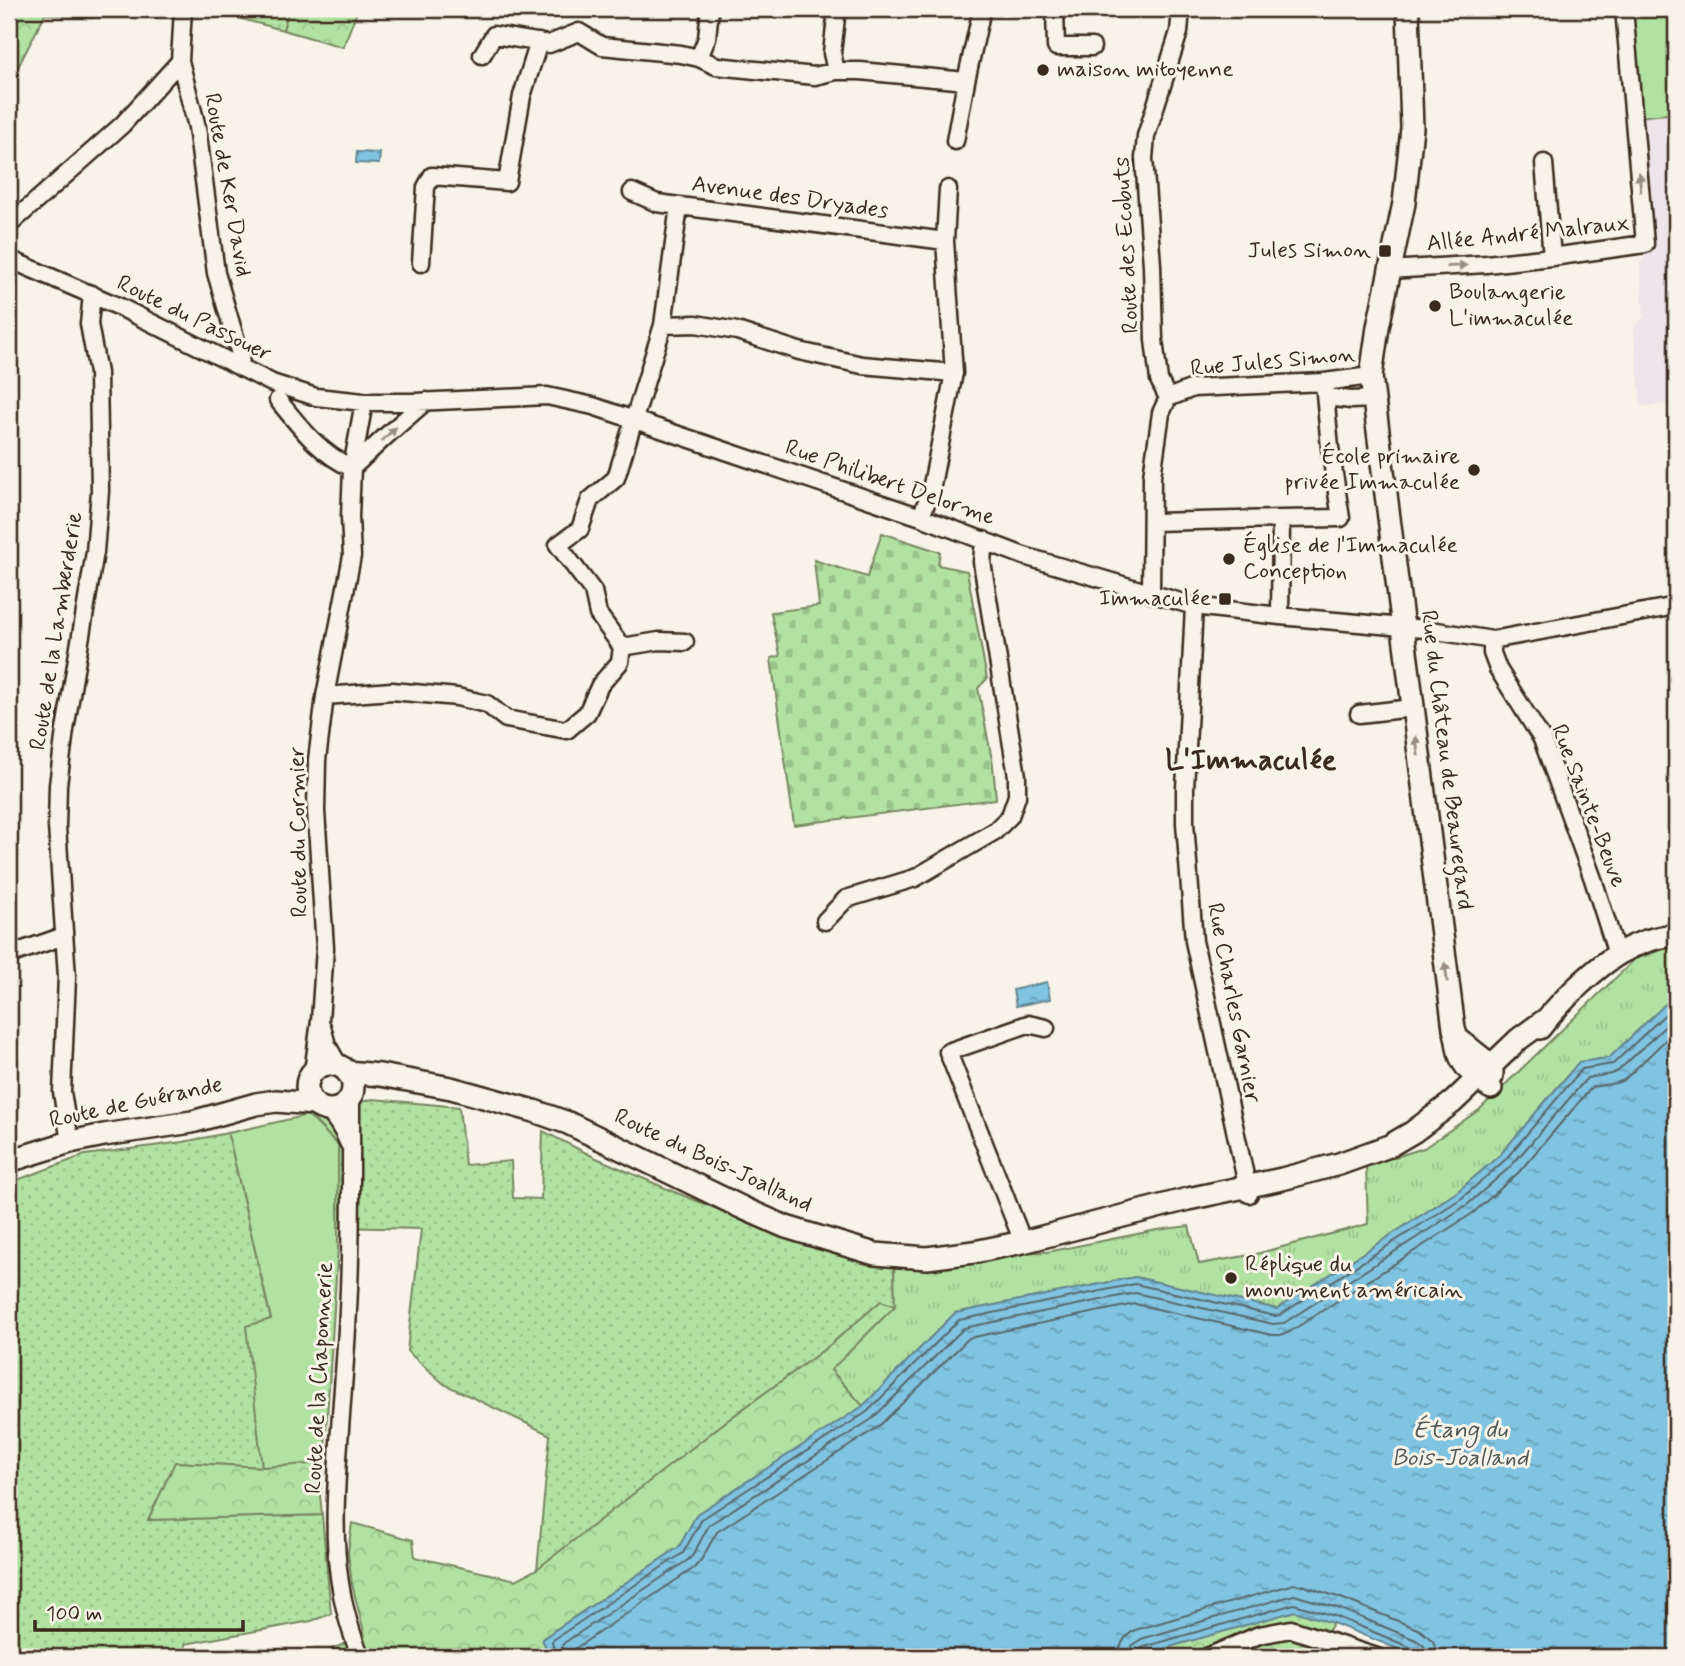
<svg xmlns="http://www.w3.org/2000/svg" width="1685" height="1666" viewBox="0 0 1685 1666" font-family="Mynerve,sans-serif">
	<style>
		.built { fill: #efe4ea }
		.grass { fill: url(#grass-dots); stroke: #768660; stroke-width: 2 }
		.forest { fill: url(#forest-crowns); stroke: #768660; stroke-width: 2 }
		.cemetery { fill: url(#cemetery-stones); stroke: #768660; stroke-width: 2 }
		.park { fill: url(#park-tufts); stroke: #768660; stroke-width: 2 }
		.garden { fill: #b2e2a2; stroke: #768660; stroke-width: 2 }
		.water { fill: url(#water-ripples); stroke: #648693; stroke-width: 2 }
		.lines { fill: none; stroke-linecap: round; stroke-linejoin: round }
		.shore { stroke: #57686c; stroke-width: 2 }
		.minor-casing { stroke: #3b2a1e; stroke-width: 21 }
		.tertiary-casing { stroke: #3b2a1e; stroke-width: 26 }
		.minor { stroke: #f7f3e8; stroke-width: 16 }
		.tertiary { stroke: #f7f3e8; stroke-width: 21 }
		.oneway { fill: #998e83 }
		.poi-dot { fill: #3b2a1e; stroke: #f7f3e8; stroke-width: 2.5 }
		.labels { text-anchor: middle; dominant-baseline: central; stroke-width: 6; stroke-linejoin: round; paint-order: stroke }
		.poi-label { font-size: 23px; fill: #3b2a1e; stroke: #f7f3e8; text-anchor: start }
		.street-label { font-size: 23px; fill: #3b2a1e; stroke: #f7f3e8 }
		.water-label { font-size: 24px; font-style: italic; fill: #505858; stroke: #f7f3e8 }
		.district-label { font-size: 30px; font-weight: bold; fill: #3b2a1e; stroke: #f7f3e8 }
	</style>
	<defs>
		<pattern id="grass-dots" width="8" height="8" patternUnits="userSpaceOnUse" patternTransform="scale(1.75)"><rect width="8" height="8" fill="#b2e2a2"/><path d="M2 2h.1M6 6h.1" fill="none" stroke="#9ac28b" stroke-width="1.8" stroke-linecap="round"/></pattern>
		<pattern id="forest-crowns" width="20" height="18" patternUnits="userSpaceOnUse" patternTransform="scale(1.75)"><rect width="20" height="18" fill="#b2e2a2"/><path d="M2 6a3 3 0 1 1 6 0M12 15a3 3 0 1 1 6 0" fill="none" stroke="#9ac28b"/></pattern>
		<pattern id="cemetery-stones" width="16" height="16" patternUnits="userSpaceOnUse" patternTransform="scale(1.75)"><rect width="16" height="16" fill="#b2e2a2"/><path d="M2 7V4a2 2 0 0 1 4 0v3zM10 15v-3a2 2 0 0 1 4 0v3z" fill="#9ac28b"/></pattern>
		<pattern id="park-tufts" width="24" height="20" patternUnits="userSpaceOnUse" patternTransform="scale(1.75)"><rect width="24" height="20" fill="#b2e2a2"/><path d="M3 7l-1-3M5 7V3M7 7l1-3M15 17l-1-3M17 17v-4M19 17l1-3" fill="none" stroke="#9ac28b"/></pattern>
		<pattern id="water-ripples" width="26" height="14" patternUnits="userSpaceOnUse" patternTransform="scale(1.75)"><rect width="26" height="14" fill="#80c4e1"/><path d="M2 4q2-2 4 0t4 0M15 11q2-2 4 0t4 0" fill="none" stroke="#6a9fb6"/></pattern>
	</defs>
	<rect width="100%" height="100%" fill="#f7f3e8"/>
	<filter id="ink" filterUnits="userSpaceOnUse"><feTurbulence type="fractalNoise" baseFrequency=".0143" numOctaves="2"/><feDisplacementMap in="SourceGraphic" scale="14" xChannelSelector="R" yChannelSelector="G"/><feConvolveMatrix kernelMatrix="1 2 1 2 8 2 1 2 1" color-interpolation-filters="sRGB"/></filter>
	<g filter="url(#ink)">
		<path class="built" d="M1676 113V404L1641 406 1634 328 1644 316 1640 263 1652 246 1638 117Z"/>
		<path class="grass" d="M204 9H289L283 30Z
			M373 1099 459 1107 465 1165 511 1161 513 1198 541 1199 543 1131 594 1157 672 1191 780 1234 894 1265 895 1306 881 1302 829 1346 724 1423 537 1570 550 1435 532 1426 444 1384 407 1351 421 1229 338 1227V1145L309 1115Z
			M228 1133 271 1320 247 1327 262 1467 176 1462 148 1520 322 1515 331 1614 311 1621 185 1644 187 1657H9V1183L85 1155 183 1142Z"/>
		<path class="forest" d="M9 9H97L93 18 45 14 16 71 9 69Z
			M289 9H358L343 47 283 30Z
			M881 1301 895 1306 863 1406 697 1514 679 1547 543 1638 550 1657H333L331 1649 365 1636 352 1584 348 1552 352 1523 413 1540 415 1557 516 1580 537 1569 724 1423 829 1346Z
			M175 1462 262 1467 324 1463 320 1495 322 1515 148 1520Z
			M1295 1611 1333 1623 1314 1657H1135Z"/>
		<path class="cemetery" d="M882 533 940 552 938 565 967 571 987 679 978 688 993 765 996 799 794 825 771 658 780 656C778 641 773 627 771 612L819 606 814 560 867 577Z"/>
		<path class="park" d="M1676 945V994L1609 1058 1579 1062 1500 1155 1457 1192 1277 1309 1135 1277 955 1313 863 1406 831 1370 895 1306 894 1265 1017 1252H1047L1157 1230 1189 1226 1199 1264 1256 1254 1368 1224 1366 1166 1424 1148 1479 1110 1635 959Z"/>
		<path class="garden" d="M1628 9H1676V113L1638 117Z
			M308 1115 338 1145V1247L324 1463 262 1467 246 1326 271 1319 228 1133Z"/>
		<path class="water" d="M357 152 380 153 379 164 356 163Z
			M1047 982 1050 999 1016 1006 1013 990Z
			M1676 994V1657H1418L1333 1623 1295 1611 1135 1657H550L542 1639 679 1547 697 1514 863 1406 955 1313 1135 1277 1277 1309 1457 1192 1500 1155 1579 1062 1609 1058Z"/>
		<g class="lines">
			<path class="shore" d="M556 1657 552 1643 553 1640 683 1553 702 1519 867 1412 959 1320 1135 1284 1275 1316 1280 1315 1462 1198 1505 1160 1582 1069 1613 1064 1676 1004
				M564 1657 562 1646 564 1643 688 1560 693 1555 709 1525 872 1419 964 1328 1135 1293 1273 1324 1284 1323 1467 1205 1511 1166 1587 1078 1611 1074 1618 1071 1676 1016
				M575 1657 576 1648 694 1568 701 1560 717 1532 878 1427 969 1338 1135 1304 1272 1335H1280L1288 1333 1473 1213 1518 1173 1592 1087 1616 1083 1624 1080 1676 1030
				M1119 1657C1119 1645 1124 1636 1135 1630L1294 1584 1302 1585 1341 1598 1420 1630 1433 1641 1436 1649 1437 1657
				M1129 1657 1132 1646 1141 1639 1294 1595 1338 1608 1416 1640 1424 1646 1426 1657
				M1138 1657 1139 1651 1144 1647 1294 1604 1335 1616 1412 1648 1416 1652 1417 1657"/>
			<g class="minor-casing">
				<path id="minor" d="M183 9 180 61 197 127 216 273 240 354 241 368
					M1055 9 1056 47H1092
					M482 55 494 35 549 44 579 32 602 46 681 54 699 58 716 66 815 76 836 71H860L966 81 982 9
					M699 58 707 38 710 9
					M836 71 832 53 837 9
					M955 141 966 81
					M1544 163 1552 257
					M632 192 657 203 945 241
					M9 225 122 125 180 61
					M9 259 120 307 272 383 316 397 364 402H416L547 396 593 406 921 517 1024 556 1194 606 1280 616 1425 629 1492 640 1676 606
					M421 263 426 187 432 176 507 182 522 96 539 42
					M1389 270 1486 264 1552 257 1645 244 1624 9
					M663 325 696 324 737 331 799 351 862 365 954 373
					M1326 397 1351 400 1373 399
					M1168 398 1159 380 1154 340 1152 265 1144 158 1146 136 1179 32 1181 9
					M278 400C301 428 319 453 352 468L386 436 426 401
					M921 517 931 490 954 373 945 241 948 189
					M1281 519 1341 518 1330 448 1324 382
					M1152 522 1281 519 1280 616
					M1151 594 1152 476 1161 413 1168 398 1193 388 1324 382 1371 376
					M1194 606 1185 789V823L1194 941 1249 1194
					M1492 640V653L1498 669 1542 739 1593 879 1615 948 1620 952
					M622 647 659 641 685 642
					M325 696 392 691 457 697 487 704 506 719 567 730 587 713 600 685 620 662 622 647 598 614 593 591 558 545 580 529 590 500 616 478 663 325 679 206
					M1359 714 1412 708
					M825 921 846 899 915 878 995 831 1010 816 1017 796V776L982 562 984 540
					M9 955 64 936
					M322 1027 327 1045 339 1066
					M313 1072 320 1021 325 948 316 811 317 760 325 696 352 556 350 517 352 468 364 402
					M351 1097C351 1168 352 1239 348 1310 346 1354 342 1398 339 1443 334 1518 330 1585 361 1657
					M326 1109C337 1119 343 1130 349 1144
					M70 1142 62 1092 67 977 57 826 58 785 65 730 95 552 100 491 98 373 89 324 92 294
					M1023 1242 948 1052 1028 1024 1046 1028
					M1207 1657 1259 1635 1291 1629 1377 1657"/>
			</g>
			<g class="tertiary-casing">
				<path id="tertiary" d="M1408 9 1412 128 1404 203 1378 327 1371 376 1454 1029C1458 1039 1457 1050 1461 1058 1467 1071 1479 1080 1491 1088
					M1540 1028C1550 1014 1561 1003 1573 991 1604 961 1632 939 1676 935
					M1458 1039 1492 1066V1076L1489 1078
					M307 1087a23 23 0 1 1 46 0a23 23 0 1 1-46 0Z
					M347 1072 380 1075 451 1088 534 1111 568 1123 745 1209 786 1227 875 1254 927 1258 974 1252 1023 1242 1188 1199 1282 1179 1339 1164 1389 1146 1413 1132 1453 1102 1519 1039 1548 1018
					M9 1161 70 1142 104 1135 192 1122 256 1104 276 1101 315 1104"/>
			</g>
			<use href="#minor" class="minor"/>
			<use href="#tertiary" class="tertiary"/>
		</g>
		<defs><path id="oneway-solid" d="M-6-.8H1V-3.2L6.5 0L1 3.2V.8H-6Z" transform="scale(1.75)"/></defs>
		<g class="oneway">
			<use href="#oneway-solid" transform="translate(1640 182) rotate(-95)"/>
			<use href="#oneway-solid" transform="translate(1457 266) rotate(-3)"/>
			<use href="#oneway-solid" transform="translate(389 434) rotate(-43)"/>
			<use href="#oneway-solid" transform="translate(1417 746) rotate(-97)"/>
			<use href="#oneway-solid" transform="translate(1446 972) rotate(-97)"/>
		</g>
	</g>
	<g class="poi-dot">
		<circle cx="1043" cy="70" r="7"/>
		<rect x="1378" y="244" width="14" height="14" rx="3.5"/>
		<circle cx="1435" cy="306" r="7"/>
		<circle cx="1474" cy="470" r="7"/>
		<circle cx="1229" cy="559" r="7"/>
		<rect x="1218" y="592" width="14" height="14" rx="3.5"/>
		<circle cx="1231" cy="1278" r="7"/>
	</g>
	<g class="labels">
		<g class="poi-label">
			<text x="1057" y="70">maison mitoyenne</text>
			<text x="1371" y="251" text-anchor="end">Jules Simon</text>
			<text x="1449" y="293">Boulangerie<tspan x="1449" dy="26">L'immaculée</tspan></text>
			<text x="1460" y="457" text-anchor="end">École primaire<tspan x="1460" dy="26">privée Immaculée</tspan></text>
			<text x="1243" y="546">Église de l'Immaculée<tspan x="1243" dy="26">Conception</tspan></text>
			<text x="1211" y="599" text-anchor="end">Immaculée</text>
			<text x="1245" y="1265">Réplique du<tspan x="1245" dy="26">monument américain</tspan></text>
		</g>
		<g class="street-label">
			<text transform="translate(227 185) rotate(80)">Route de Ker David</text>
			<text transform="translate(790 198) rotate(8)">Avenue des Dryades</text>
			<text transform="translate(1528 234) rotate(-6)">Allée André Malraux</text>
			<text transform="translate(1127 245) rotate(-93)">Route des Ecobuts</text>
			<text transform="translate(194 319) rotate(26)">Route du Passouer</text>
			<text transform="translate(1273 362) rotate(-5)">Rue Jules Simon</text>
			<text transform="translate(890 483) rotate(19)">Rue Philibert Delorme</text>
			<text transform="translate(57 631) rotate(-81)">Route de la Lamberderie</text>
			<text transform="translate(1446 760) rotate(83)">Rue du Château de Beauregard</text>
			<text transform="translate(1588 806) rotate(69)">Rue Sainte-Beuve</text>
			<text transform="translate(299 832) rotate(-91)">Route du Cormier</text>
			<text transform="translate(1233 1003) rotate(79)">Rue Charles Garnier</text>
			<text transform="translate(136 1103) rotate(-12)">Route de Guérande</text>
			<text transform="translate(713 1161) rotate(25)">Route du Bois-Joalland</text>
			<text transform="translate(320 1378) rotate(-87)">Route de la Chaponnerie</text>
		</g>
		<g class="water-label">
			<text x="1460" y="1430">Étang du<tspan x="1460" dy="28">Bois-Joalland</tspan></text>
		</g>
		<g class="district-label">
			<text x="1251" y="760">L'Immaculée</text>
		</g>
	</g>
	<rect width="1685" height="1666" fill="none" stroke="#f7f3e8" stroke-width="35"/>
	<rect x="18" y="18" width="1650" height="1631" fill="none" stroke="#3b2a1e" stroke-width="2.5" filter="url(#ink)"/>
	<path d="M35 1620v10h208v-10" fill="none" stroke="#3b2a1e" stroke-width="3.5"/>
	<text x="46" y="1620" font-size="21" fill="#3b2a1e" stroke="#f7f3e8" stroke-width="5" paint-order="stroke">100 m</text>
</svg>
